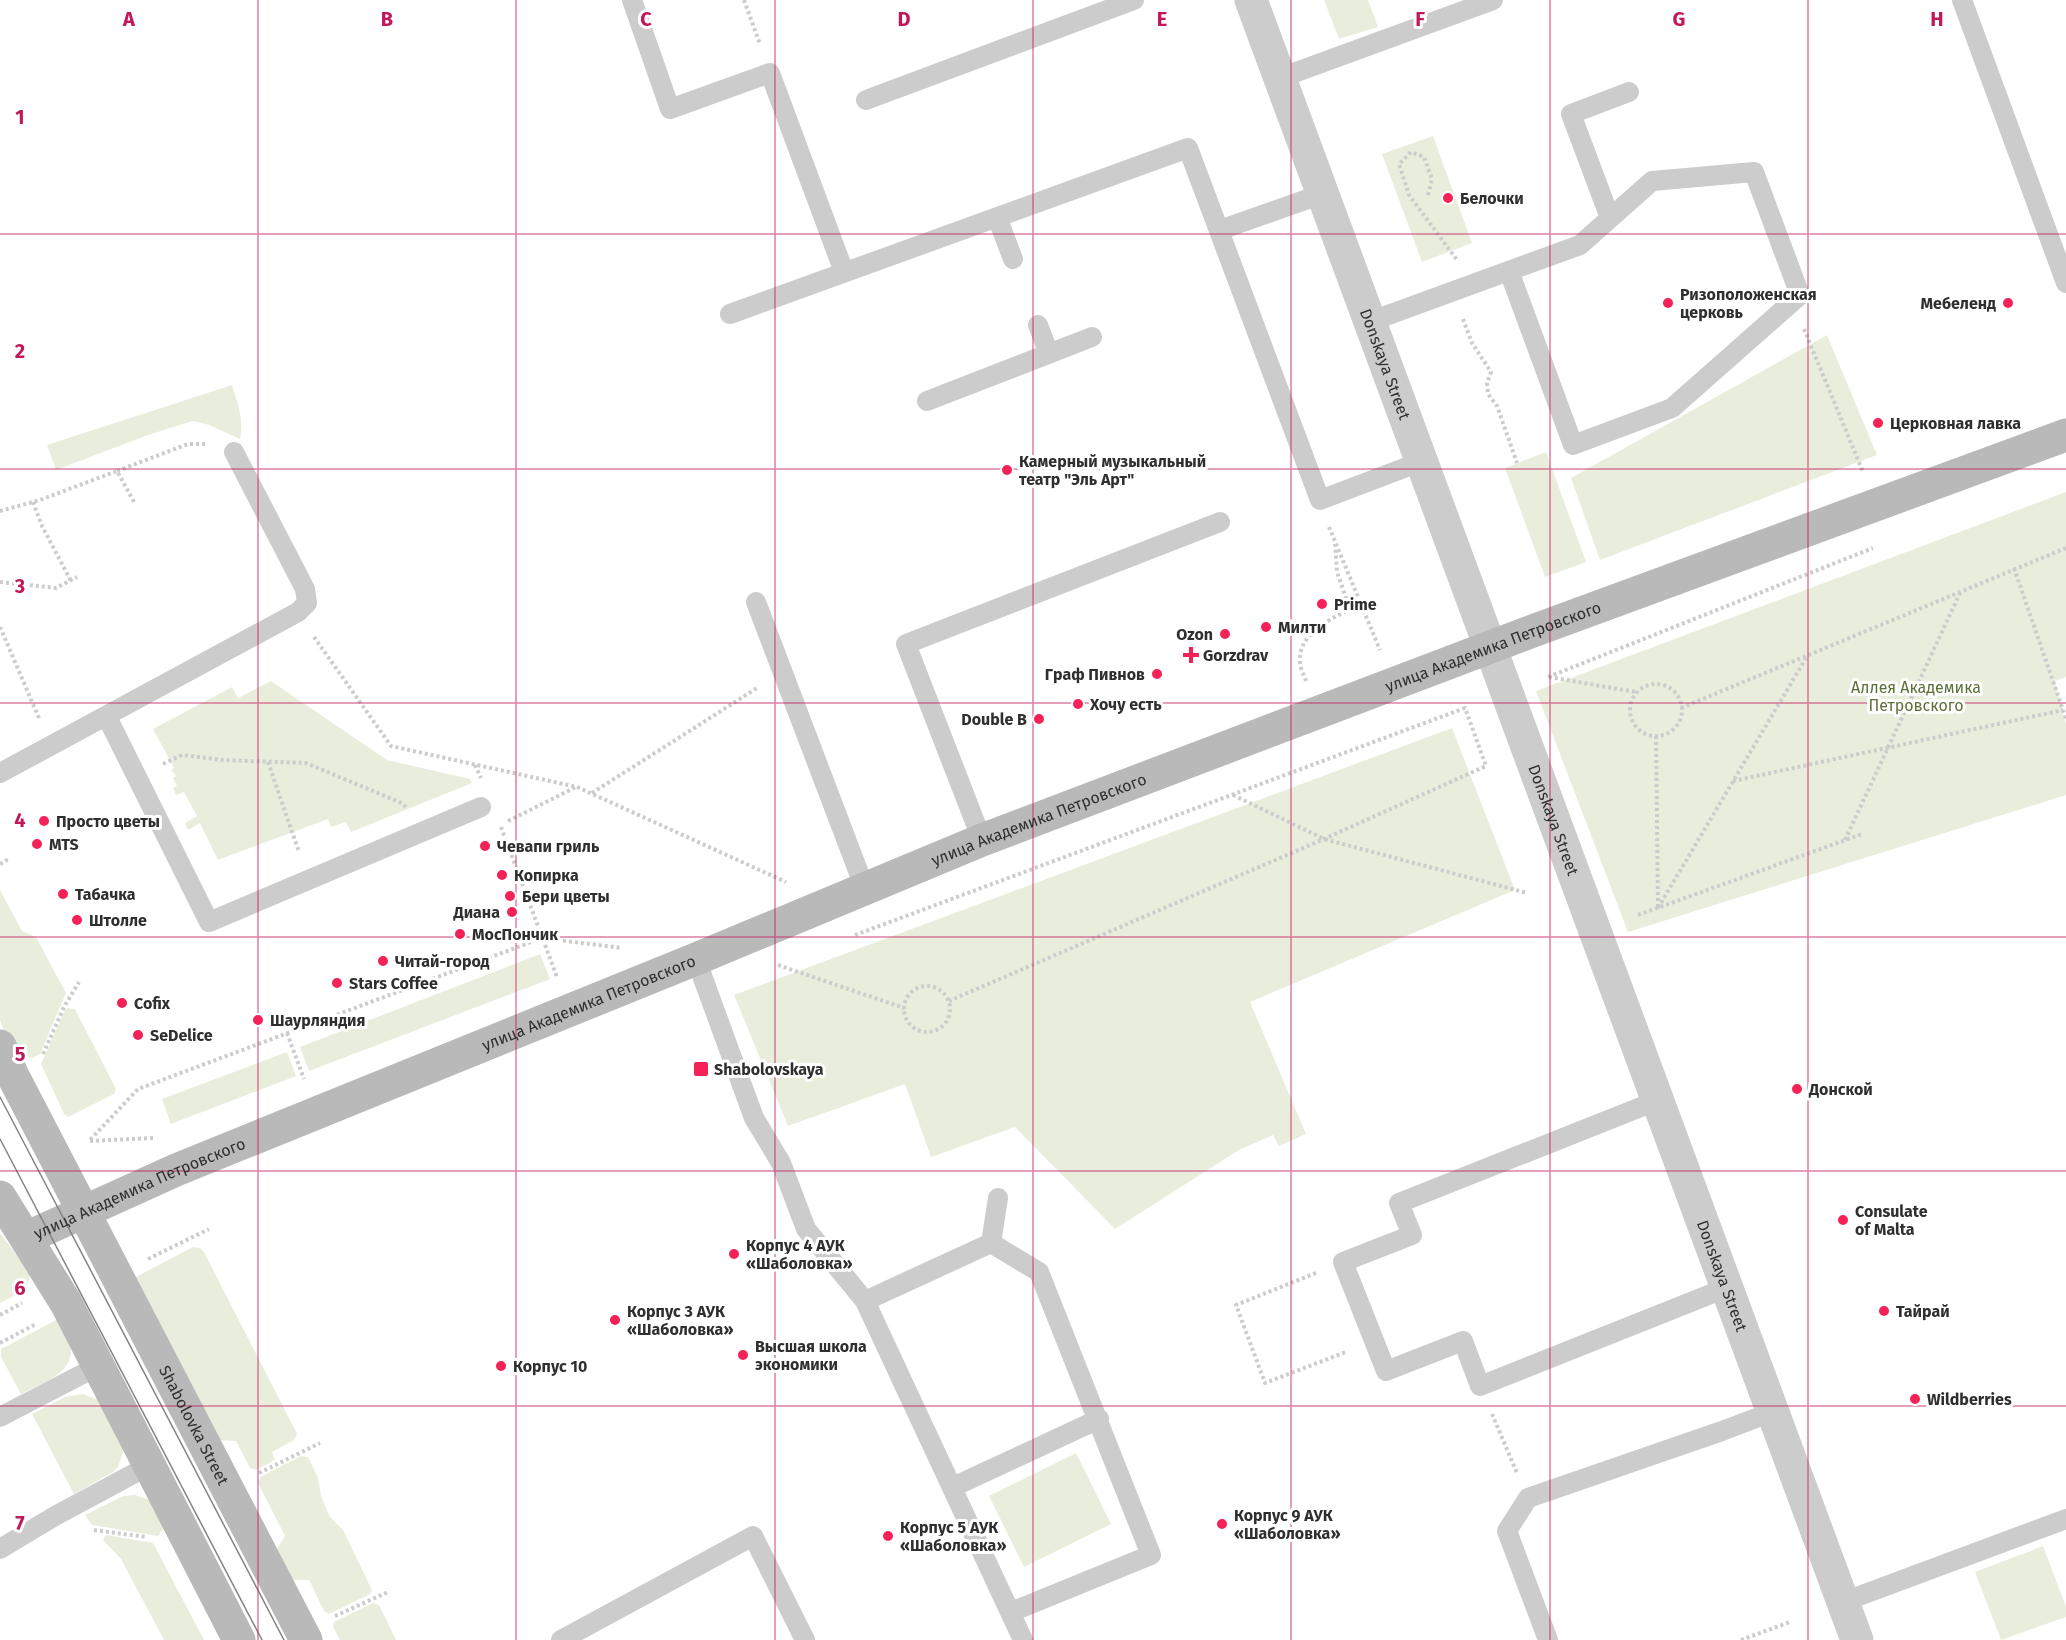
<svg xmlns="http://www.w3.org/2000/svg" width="2066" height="1640" viewBox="0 0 2066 1640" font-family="'Fira Sans',sans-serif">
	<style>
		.green { fill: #e9eedc }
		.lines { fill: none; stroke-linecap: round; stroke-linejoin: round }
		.path { stroke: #ccc; stroke-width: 4; stroke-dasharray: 3 3; stroke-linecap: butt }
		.lane { stroke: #ccc; stroke-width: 20 }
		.street { stroke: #ccc; stroke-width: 33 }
		.secondary { stroke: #b9b9b9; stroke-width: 33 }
		.tram { stroke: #848484; stroke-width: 1.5 }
		.grid { fill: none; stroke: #c2185b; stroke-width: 1.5; stroke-opacity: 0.55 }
		.poi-dot { fill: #f52257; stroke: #fff; stroke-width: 2 }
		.labels { text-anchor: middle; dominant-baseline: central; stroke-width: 6; stroke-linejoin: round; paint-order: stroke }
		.poi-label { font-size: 16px; font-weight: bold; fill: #2f2f2f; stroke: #fff; text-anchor: start }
		.street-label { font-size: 16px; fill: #2f2f2f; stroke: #fff }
		.park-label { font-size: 16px; fill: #5c7038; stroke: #fff }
		.grid-label { font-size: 20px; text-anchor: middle; font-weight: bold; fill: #c2185b; stroke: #fff; stroke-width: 6; stroke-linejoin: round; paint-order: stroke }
	</style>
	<rect width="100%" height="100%" fill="#fff"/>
	<path class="green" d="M1324 0H1368L1378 27 1339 39Z
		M1433 136 1472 243 1422 262 1382 154Z
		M1827 335 1877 455 1600 560 1571 478Z
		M232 385C238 404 244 419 240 439L209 425 193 421 148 435 56 470 47 445Z
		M1546 452 1586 562 1545 577 1505 468Z
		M2066 492V677L2055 681 2066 725V795L1628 932 1536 691Z
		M271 681 387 760 470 779 472 783 351 832 346 822 331 827 328 819 218 860 200 823 188 830 185 823 197 816 184 792 176 795 173 788 177 786 173 778 176 776 171 770 174 768 153 729 232 687 238 698Z
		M1452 728 1515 890 1250 1002 1306 1134 1279 1146 1273 1135 1239 1150 1115 1229 1015 1127 931 1157 905 1084 788 1126 734 995Z
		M0 890 22 931 36 937 66 993 40 1054 32 1058 20 1057 11 1050 0 1020Z
		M540 954 550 979 309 1071 300 1047Z
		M68 1008 75 1009 116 1089 114 1094 68 1117 64 1114 41 1064 65 1010Z
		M287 1052 296 1076 171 1124 162 1099Z
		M0 1233 31 1275 24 1291 0 1303Z
		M193 1247 200 1248 204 1252 297 1434 294 1440 272 1452 275 1460 256 1470 250 1468 236 1441 215 1440 130 1280Z
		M60 1318C63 1327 71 1339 71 1349 73 1374 38 1385 21 1394L1 1357V1349Z
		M83 1394 101 1401 124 1449 118 1467 113 1472 74 1494 32 1414 65 1397Z
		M1076 1453 1111 1524 1024 1567 989 1496Z
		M301 1456 308 1457 318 1478 321 1496 330 1517 343 1530 372 1590 370 1594 329 1614 324 1611 309 1580H288L275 1552 285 1536 258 1483 260 1477Z
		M135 1495 150 1500 166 1525 158 1536 92 1525 85 1515 123 1496Z
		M106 1535 153 1543 204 1640H164L121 1559 103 1540Z
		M2043 1546 2066 1607V1617L2001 1640 1975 1572Z
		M373 1603 379 1605 396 1640H340L333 1626 334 1622Z"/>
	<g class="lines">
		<path class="path" d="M744 0 760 44
			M1428 195 1432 179 1424 157 1411 152 1399 164 1409 195 1457 260
			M1463 319 1472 343 1491 372 1487 383 1488 394 1497 406 1517 463
			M1804 329 1863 472
			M117 471 188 444H207
			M33 502 42 526 71 581
			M0 511 40 500 117 471 134 502
			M1329 527 1380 650
			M2014 568 2066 719
			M0 582 56 588 77 577
			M0 627 39 718
			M314 637 391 746 577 787 786 882
			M1548 677 1873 548
			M1549 677 1636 692
			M1306 681C1304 675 1300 668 1300 662 1298 634 1329 620 1350 609L1337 572 1335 544
			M1630 710a26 26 0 1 1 52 0a26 26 0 1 1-52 0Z
			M1681 708 2066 548
			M1656 736 1658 907
			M268 762 299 852
			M163 764 182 755 222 760 306 763 404 804 406 808
			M475 765 481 778
			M1733 781 2063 710
			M592 793 757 688
			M1233 795 1324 839 1527 893
			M508 821 576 787
			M501 827 557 977
			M1845 840 1961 591
			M0 864 10 858
			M1658 908 1806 658
			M1638 915 1862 834
			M855 935 1465 708 1486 766 1324 839 949 1001
			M778 965 904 1008
			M904 1009a23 23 0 1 1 46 0a23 23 0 1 1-46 0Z
			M287 1033 304 1079
			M43 1054 64 1007 79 982
			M153 1138 89 1141 138 1089 542 938 622 948
			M148 1259 209 1229
			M1316 1273 1236 1305 1265 1383 1346 1352
			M0 1315 22 1303
			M0 1343 36 1324
			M1492 1414 1517 1473
			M259 1473 320 1443
			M94 1530 146 1537
			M335 1616 388 1592
			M1741 1640 1790 1622"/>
		<path class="lane" d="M632 0 670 109 770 73 844 272
			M1962 0 2066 283
			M1280 78 1493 0
			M866 100 1134 0
			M997 217 1013 259
			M1610 218 1571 114 1629 92
			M1220 230 1322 194
			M730 314 1188 148 1320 500 1420 462
			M1369 322 1580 245 1652 181 1754 172 1800 295 1672 408 1573 445 1509 271
			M1038 325 1049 354
			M927 401 1092 337
			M756 602 865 889
			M107 717 209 922 481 807
			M0 773 298 612 307 603 305 589 234 452
			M982 840 906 644 1220 522
			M696 959 754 1118 781 1163 806 1229 865 1301 1023 1640
			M1656 1101 1399 1203 1412 1235 1343 1262 1386 1371 1463 1341 1480 1386 1726 1288
			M991 1243 998 1198
			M865 1301 991 1243 1039 1272 1151 1555 1011 1612
			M0 1417 98 1366
			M953 1487 1099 1419
			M0 1549 55 1516 148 1466
			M1843 1602 2066 1519
			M561 1640 753 1536 805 1640
			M1548 1640 1507 1531 1528 1498 1722 1431 1772 1412"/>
		<path class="street" id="s1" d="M1251 0 1857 1640"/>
		<g class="secondary">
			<path id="s2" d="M0 1046 12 1074 306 1640"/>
			<path d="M0 1197 66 1303 239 1640"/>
			<path id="s3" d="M26 1238 176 1170 696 959 982 840 1530 632 2066 435"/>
		</g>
		<path class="tram" d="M0 1097 284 1640
			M0 1139 262 1640"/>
	</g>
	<path class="grid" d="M258 0V1640M516 0V1640M775 0V1640M1033 0V1640M1291 0V1640M1550 0V1640M1808 0V1640M0 234H2066M0 469H2066M0 703H2066M0 937H2066M0 1171H2066M0 1406H2066"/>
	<g class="poi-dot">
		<circle cx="1448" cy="198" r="6"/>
		<circle cx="1668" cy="303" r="6"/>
		<circle cx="2008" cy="303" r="6"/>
		<circle cx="1878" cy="423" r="6"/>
		<circle cx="1007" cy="470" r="6"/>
		<circle cx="1322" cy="604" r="6"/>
		<circle cx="1266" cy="627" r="6"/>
		<circle cx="1225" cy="634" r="6"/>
		<path d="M1188 646h6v6h6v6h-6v6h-6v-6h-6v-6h6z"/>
		<circle cx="1157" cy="674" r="6"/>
		<circle cx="1078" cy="704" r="6"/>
		<circle cx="1039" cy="719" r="6"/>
		<circle cx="44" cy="821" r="6"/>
		<circle cx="37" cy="844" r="6"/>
		<circle cx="485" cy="846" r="6"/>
		<circle cx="502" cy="875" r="6"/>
		<circle cx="63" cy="894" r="6"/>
		<circle cx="510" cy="896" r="6"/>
		<circle cx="512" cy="912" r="6"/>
		<circle cx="77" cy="920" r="6"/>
		<circle cx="460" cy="934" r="6"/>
		<circle cx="383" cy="961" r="6"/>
		<circle cx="337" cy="983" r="6"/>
		<circle cx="122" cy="1003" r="6"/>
		<circle cx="258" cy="1020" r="6"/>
		<circle cx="138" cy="1035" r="6"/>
		<rect x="693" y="1061" width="16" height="16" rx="3"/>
		<circle cx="1797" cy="1089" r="6"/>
		<circle cx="1843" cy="1220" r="6"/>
		<circle cx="734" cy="1254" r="6"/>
		<circle cx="1884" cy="1311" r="6"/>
		<circle cx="615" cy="1320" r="6"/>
		<circle cx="743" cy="1355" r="6"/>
		<circle cx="501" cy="1366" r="6"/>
		<circle cx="1915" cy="1399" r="6"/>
		<circle cx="1222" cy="1524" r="6"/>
		<circle cx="888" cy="1536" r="6"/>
	</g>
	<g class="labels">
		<g class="poi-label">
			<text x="1460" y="198">Белочки</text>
			<text x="1680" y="294">Ризоположенская<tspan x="1680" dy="18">церковь</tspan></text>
			<text x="1996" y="303" text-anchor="end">Мебеленд</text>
			<text x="1890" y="423">Церковная лавка</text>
			<text x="1019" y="461">Камерный музыкальный<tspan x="1019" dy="18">театр "Эль Арт"</tspan></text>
			<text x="1334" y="604">Prime</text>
			<text x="1278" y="627">Милти</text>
			<text x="1213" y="634" text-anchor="end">Ozon</text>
			<text x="1203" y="655">Gorzdrav</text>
			<text x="1145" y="674" text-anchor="end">Граф Пивнов</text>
			<text x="1090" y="704">Хочу есть</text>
			<text x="1027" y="719" text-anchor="end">Double B</text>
			<text x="56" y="821">Просто цветы</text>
			<text x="49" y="844">MTS</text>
			<text x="497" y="846">Чевапи гриль</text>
			<text x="514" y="875">Копирка</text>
			<text x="75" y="894">Табачка</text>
			<text x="522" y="896">Бери цветы</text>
			<text x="500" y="912" text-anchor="end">Диана</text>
			<text x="89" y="920">Штолле</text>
			<text x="472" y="934">МосПончик</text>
			<text x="395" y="961">Читай-город</text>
			<text x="349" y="983">Stars Coffee</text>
			<text x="134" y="1003">Cofix</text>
			<text x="270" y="1020">Шаурляндия</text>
			<text x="150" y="1035">SeDelice</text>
			<text x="714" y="1069">Shabolovskaya</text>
			<text x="1809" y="1089">Донской</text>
			<text x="1855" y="1211">Consulate<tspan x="1855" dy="18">of Malta</tspan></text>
			<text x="746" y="1245">Корпус 4 АУК<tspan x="746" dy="18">«Шаболовка»</tspan></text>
			<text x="627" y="1311">Корпус 3 АУК<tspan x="627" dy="18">«Шаболовка»</tspan></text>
			<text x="1896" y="1311">Тайрай</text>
			<text x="755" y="1346">Высшая школа<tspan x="755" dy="18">экономики</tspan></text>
			<text x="513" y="1366">Корпус 10</text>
			<text x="1927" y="1399">Wildberries</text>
			<text x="1234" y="1515">Корпус 9 АУК<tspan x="1234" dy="18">«Шаболовка»</tspan></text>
			<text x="900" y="1527">Корпус 5 АУК<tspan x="900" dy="18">«Шаболовка»</tspan></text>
		</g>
		<g class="street-label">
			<text stroke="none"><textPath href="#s1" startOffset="388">Donskaya Street</textPath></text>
			<text stroke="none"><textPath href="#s3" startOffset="1582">улица Академика Петровского</textPath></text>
			<text stroke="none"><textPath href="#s3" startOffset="1096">улица Академика Петровского</textPath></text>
			<text stroke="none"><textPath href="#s1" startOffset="874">Donskaya Street</textPath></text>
			<text stroke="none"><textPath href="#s3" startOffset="610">улица Академика Петровского</textPath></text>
			<text stroke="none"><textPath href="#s3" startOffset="124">улица Академика Петровского</textPath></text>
			<text stroke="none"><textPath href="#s1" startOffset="1360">Donskaya Street</textPath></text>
			<text stroke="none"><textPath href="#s2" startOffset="426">Shabolovka Street</textPath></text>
		</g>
		<g class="park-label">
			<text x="1916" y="687">Аллея Академика<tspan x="1916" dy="18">Петровского</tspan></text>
		</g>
	</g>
	<g class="grid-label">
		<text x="129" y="26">A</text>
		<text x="387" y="26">B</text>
		<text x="646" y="26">C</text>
		<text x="904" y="26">D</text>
		<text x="1162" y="26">E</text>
		<text x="1420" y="26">F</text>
		<text x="1679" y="26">G</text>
		<text x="1937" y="26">H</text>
		<text x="20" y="124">1</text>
		<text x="20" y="358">2</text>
		<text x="20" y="593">3</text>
		<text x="20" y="827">4</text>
		<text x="20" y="1061">5</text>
		<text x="20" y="1295">6</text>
		<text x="20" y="1530">7</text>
	</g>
</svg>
